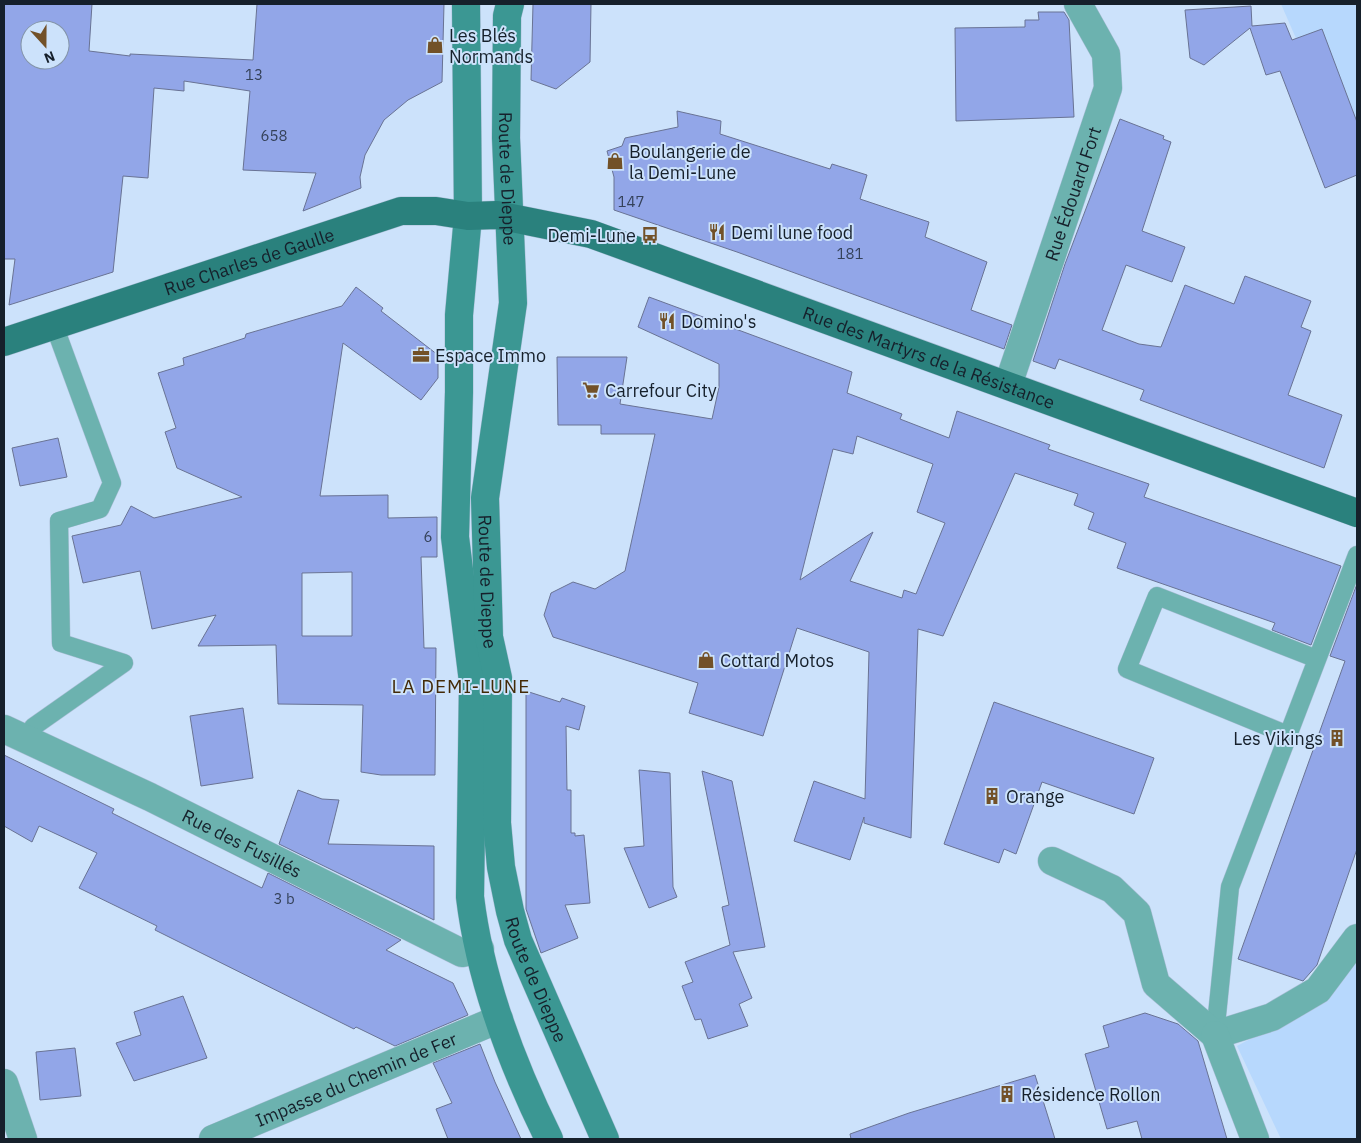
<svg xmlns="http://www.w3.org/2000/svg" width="1361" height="1143" viewBox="0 0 1361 1143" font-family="'IBM Plex Sans',sans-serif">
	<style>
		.built { fill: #b7d8fd }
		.building { fill: #92a6e8; stroke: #697394; fill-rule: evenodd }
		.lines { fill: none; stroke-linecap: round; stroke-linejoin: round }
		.lane-casing { stroke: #abbfd6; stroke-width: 19 }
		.street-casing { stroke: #abbfd6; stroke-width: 29 }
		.secondary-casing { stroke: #abbfd6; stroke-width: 29 }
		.primary-casing { stroke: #abbfd6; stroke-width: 29 }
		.lane { stroke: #6cb2af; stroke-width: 18 }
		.street { stroke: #6cb2af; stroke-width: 28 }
		.secondary { stroke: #3b9793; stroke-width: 28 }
		.primary { stroke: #2a817d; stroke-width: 28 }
		.labels { text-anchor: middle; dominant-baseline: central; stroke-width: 4; stroke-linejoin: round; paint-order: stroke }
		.number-label { font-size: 15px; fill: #35425a }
		.poi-label { font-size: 18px; fill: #16202b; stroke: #cce2fb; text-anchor: start }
		.street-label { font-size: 18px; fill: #16202b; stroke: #cce2fb }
		.neighbourhood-label { font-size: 19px; letter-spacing: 1px; fill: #432a07; stroke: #cce2fb }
	</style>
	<rect width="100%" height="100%" fill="#cce2fb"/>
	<path class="built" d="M1281 4H1357V178Z
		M1357 961V1139H1281L1237 1046 1328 997Z"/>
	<path class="building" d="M4 4H92L89 51 130 56V54L253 60 257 4H444L442 82 408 100 384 120 365 155 360 177 361 188 303 211 316 173 243 170 250 91 184 81V91L154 88 148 178 123 176 113 272 9 305 15 259H4ZM30 30H60V60H30Z
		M533 4H591L590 62 556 89 531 80Z
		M1251 6 1252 26 1285 23 1292 40 1322 29 1357 122V175L1325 188 1280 71 1266 75 1250 28 1204 65 1190 58 1185 10Z
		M1038 12H1064L1069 20 1074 117 956 121 955 28 1025 27V20H1039Z
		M677 111 721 121 720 134 830 169 832 164 867 175 860 199 929 222 925 237 987 262 971 310 1012 325 1004 349 737 252 614 210V177L607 151 622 146 625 138 678 127Z
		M1120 119 1164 136 1163 139 1171 142 1142 231 1185 247 1172 282 1126 265 1102 330 1139 344 1161 347 1185 285 1234 304 1245 276 1311 301 1301 327 1311 331 1288 395 1342 415 1324 468 1140 400 1144 390 1059 359 1055 369 1033 361 1065 264Z
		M356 287 383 308 381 311 438 355V378L421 400 343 343 320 496 388 495V518L437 517V557H421L424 648H436L435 775H381L361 772 363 705 278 704 276 645 198 646 216 615 152 629 140 571 83 583 72 536 121 525 131 506 154 518 242 497 177 468 165 432 176 428 158 373 184 365 183 358 245 338 246 334 342 306ZM352 572V636H302V573Z
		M649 297 852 372 847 393 902 414 900 419 949 438 957 411 1050 445 1048 449 1149 484 1144 497 1341 566 1311 645 1272 630 1275 623 1117 568 1126 543 1088 529 1094 513 1074 505 1078 494 1015 473 943 636 918 629 911 838 864 823V817L850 860 794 841 814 781 865 799 869 652 797 628 763 736 689 713 698 683 553 637 544 615 551 593 573 582 595 589 625 571 655 434H601V425H558L557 357H627L620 404 712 419 719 387V364L638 327ZM857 436 933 464 917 512 945 523 916 594 904 590 902 598 850 581 873 532 800 580 833 449 853 454Z
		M58 438 67 477 20 486 12 448Z
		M1357 584V849L1317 965 1303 981 1238 959 1345 661 1330 656Z
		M526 691 560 702 562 698 585 706 579 730 566 726 567 790H571V833H575V836L584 835 590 903 565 905 578 938 541 953 526 909Z
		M994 702 1154 758 1134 814 1042 782 1016 854 1004 849 999 863 944 844Z
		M243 708 253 778 201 786 190 716Z
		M4 755 114 809 112 813 262 888 268 873 401 940 386 950 453 983 468 1015 395 1046 356 1027 354 1029 155 930 157 926 79 888 97 853 39 826 32 842 4 826Z
		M639 770 670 773 673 887 677 897 649 908 624 848 644 846Z
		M702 771 732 781 765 947 733 952 752 998 739 1004 748 1026 708 1039 701 1019 695 1020 682 986 693 982 685 962 730 945 722 907 729 905Z
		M298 790 322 799 339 800 328 844 434 846V920L279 844Z
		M183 996 207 1058 134 1081 116 1043 141 1035 134 1012Z
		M1145 1013 1178 1024 1198 1041 1227 1139H1142L1137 1121 1107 1129 1085 1054 1109 1047 1103 1026Z
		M480 1044 495 1082 521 1139H448L436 1109 452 1103 433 1063Z
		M75 1048 81 1096 40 1100 36 1052Z
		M1035 1075 1055 1139H851L850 1134 909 1113Z"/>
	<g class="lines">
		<g class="lane-casing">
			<path id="lane" d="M1288 735 1127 669 1157 596 1317 659
				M31 742 33 727 124 663 61 643 59 521 100 509 112 483 54 325
				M1215 1035 1230 887 1357 555"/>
		</g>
		<g class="street-casing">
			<g id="street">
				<path id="s1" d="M1008 385 1108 88 1106 54 1078 4"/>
				<path id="s2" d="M4 729 150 797 462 953 480 949"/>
				<path d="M1052 861 1112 889 1137 913 1156 984 1215 1035 1272 1017 1318 990 1357 938"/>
				<path d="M1215 1035 1255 1139"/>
				<path d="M4 1083 23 1139"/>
				<path id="s3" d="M213 1139 499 1019"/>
			</g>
		</g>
		<g class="secondary-casing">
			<g id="secondary">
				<path d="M466 4 468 216 459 315V392L455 537 473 682 470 897C480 980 512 1064 549 1139"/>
				<path id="s4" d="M510 4 507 16 506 138 513 303 485 498 489 637 498 678 497 823 501 867 510 911 518 940 605 1139"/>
			</g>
		</g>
		<g class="primary-casing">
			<g id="primary">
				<path id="s5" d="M4 342 401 211H436L468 216 497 215 591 234 1357 513"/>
			</g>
		</g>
		<use href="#lane" class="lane"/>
		<use href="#street" class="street"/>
		<use href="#secondary" class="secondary"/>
		<use href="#primary" class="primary"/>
	</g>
	<defs>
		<g id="shop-bare" transform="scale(1.35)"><path d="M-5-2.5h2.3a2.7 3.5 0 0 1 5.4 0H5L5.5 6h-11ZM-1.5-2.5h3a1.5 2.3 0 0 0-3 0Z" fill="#725128" stroke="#cce2fb" stroke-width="2.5" paint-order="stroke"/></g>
		<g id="restaurant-bare" transform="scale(1.35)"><path d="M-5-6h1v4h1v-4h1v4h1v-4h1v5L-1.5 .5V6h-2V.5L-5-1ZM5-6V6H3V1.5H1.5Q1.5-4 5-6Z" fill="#725128" stroke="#cce2fb" stroke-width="2.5" paint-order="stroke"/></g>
		<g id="bus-bare" transform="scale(1.35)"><path d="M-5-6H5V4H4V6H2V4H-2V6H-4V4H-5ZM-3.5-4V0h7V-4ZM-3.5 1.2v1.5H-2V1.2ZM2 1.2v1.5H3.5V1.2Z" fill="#725128" stroke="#cce2fb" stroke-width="2.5" paint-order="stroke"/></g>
		<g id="office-bare" transform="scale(1.35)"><path d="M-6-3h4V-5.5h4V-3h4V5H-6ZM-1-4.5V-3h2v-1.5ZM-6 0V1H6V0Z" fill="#725128" stroke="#cce2fb" stroke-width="2.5" paint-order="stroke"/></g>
		<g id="supermarket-bare" transform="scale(1.35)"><path d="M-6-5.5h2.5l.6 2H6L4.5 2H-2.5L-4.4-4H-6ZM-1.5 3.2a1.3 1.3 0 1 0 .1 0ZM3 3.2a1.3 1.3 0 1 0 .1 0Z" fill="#725128" stroke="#cce2fb" stroke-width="2.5" paint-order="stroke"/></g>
		<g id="building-bare" transform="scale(1.35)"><path d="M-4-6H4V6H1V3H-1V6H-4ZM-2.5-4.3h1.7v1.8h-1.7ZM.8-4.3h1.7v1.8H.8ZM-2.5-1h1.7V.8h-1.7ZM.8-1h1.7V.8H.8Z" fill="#725128" stroke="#cce2fb" stroke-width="2.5" paint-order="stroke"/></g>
	</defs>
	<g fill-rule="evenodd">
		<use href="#shop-bare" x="435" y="45"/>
		<use href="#shop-bare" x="615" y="161"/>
		<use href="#restaurant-bare" x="717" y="232"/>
		<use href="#bus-bare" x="650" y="235"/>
		<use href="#restaurant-bare" x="667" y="321"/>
		<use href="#office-bare" x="421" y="355"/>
		<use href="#supermarket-bare" x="591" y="390"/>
		<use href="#shop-bare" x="706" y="660"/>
		<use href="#building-bare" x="1337" y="738"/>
		<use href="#building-bare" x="992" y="796"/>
		<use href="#building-bare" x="1007" y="1094"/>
	</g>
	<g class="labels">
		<g class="number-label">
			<text x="254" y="74">13</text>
			<text x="274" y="135">658</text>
			<text x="631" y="201">147</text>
			<text x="850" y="253">181</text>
			<text x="428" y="536">6</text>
			<text x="284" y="898">3 b</text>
		</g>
		<g class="poi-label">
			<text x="449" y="35">Les Blés<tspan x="449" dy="21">Normands</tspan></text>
			<text x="629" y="151">Boulangerie de<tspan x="629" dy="21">la Demi-Lune</tspan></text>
			<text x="731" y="232">Demi lune food</text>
			<text x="636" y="235" text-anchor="end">Demi-Lune</text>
			<text x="681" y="321">Domino's</text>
			<text x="435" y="355">Espace Immo</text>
			<text x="605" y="390">Carrefour City</text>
			<text x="720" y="660">Cottard Motos</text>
			<text x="1323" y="738" text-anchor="end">Les Vikings</text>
			<text x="1006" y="796">Orange</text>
			<text x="1021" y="1094">Résidence Rollon</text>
		</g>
		<g class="street-label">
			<text stroke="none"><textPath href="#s4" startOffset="175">Route de Dieppe</textPath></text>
			<text stroke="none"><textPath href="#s1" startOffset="202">Rue Édouard Fort</textPath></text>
			<text stroke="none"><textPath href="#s5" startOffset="258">Rue Charles de Gaulle</textPath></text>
			<text stroke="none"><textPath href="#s5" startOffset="970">Rue des Martyrs de la Résistance</textPath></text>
			<text stroke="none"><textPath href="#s4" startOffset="580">Route de Dieppe</textPath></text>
			<text stroke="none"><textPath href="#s2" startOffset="264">Rue des Fusillés</textPath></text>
			<text stroke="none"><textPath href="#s4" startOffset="985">Route de Dieppe</textPath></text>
			<text stroke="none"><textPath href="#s3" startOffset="155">Impasse du Chemin de Fer</textPath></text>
		</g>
		<g class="neighbourhood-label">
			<text x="461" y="686">LA DEMI-LUNE</text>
		</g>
	</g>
	<rect width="1361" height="1143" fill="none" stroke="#16202b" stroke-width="10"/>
	<g transform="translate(45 45) rotate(159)"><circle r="24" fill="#cce2fb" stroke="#8394a8"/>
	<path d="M0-4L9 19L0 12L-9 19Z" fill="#725128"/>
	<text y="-8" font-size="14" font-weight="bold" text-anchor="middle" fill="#16202b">N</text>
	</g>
</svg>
